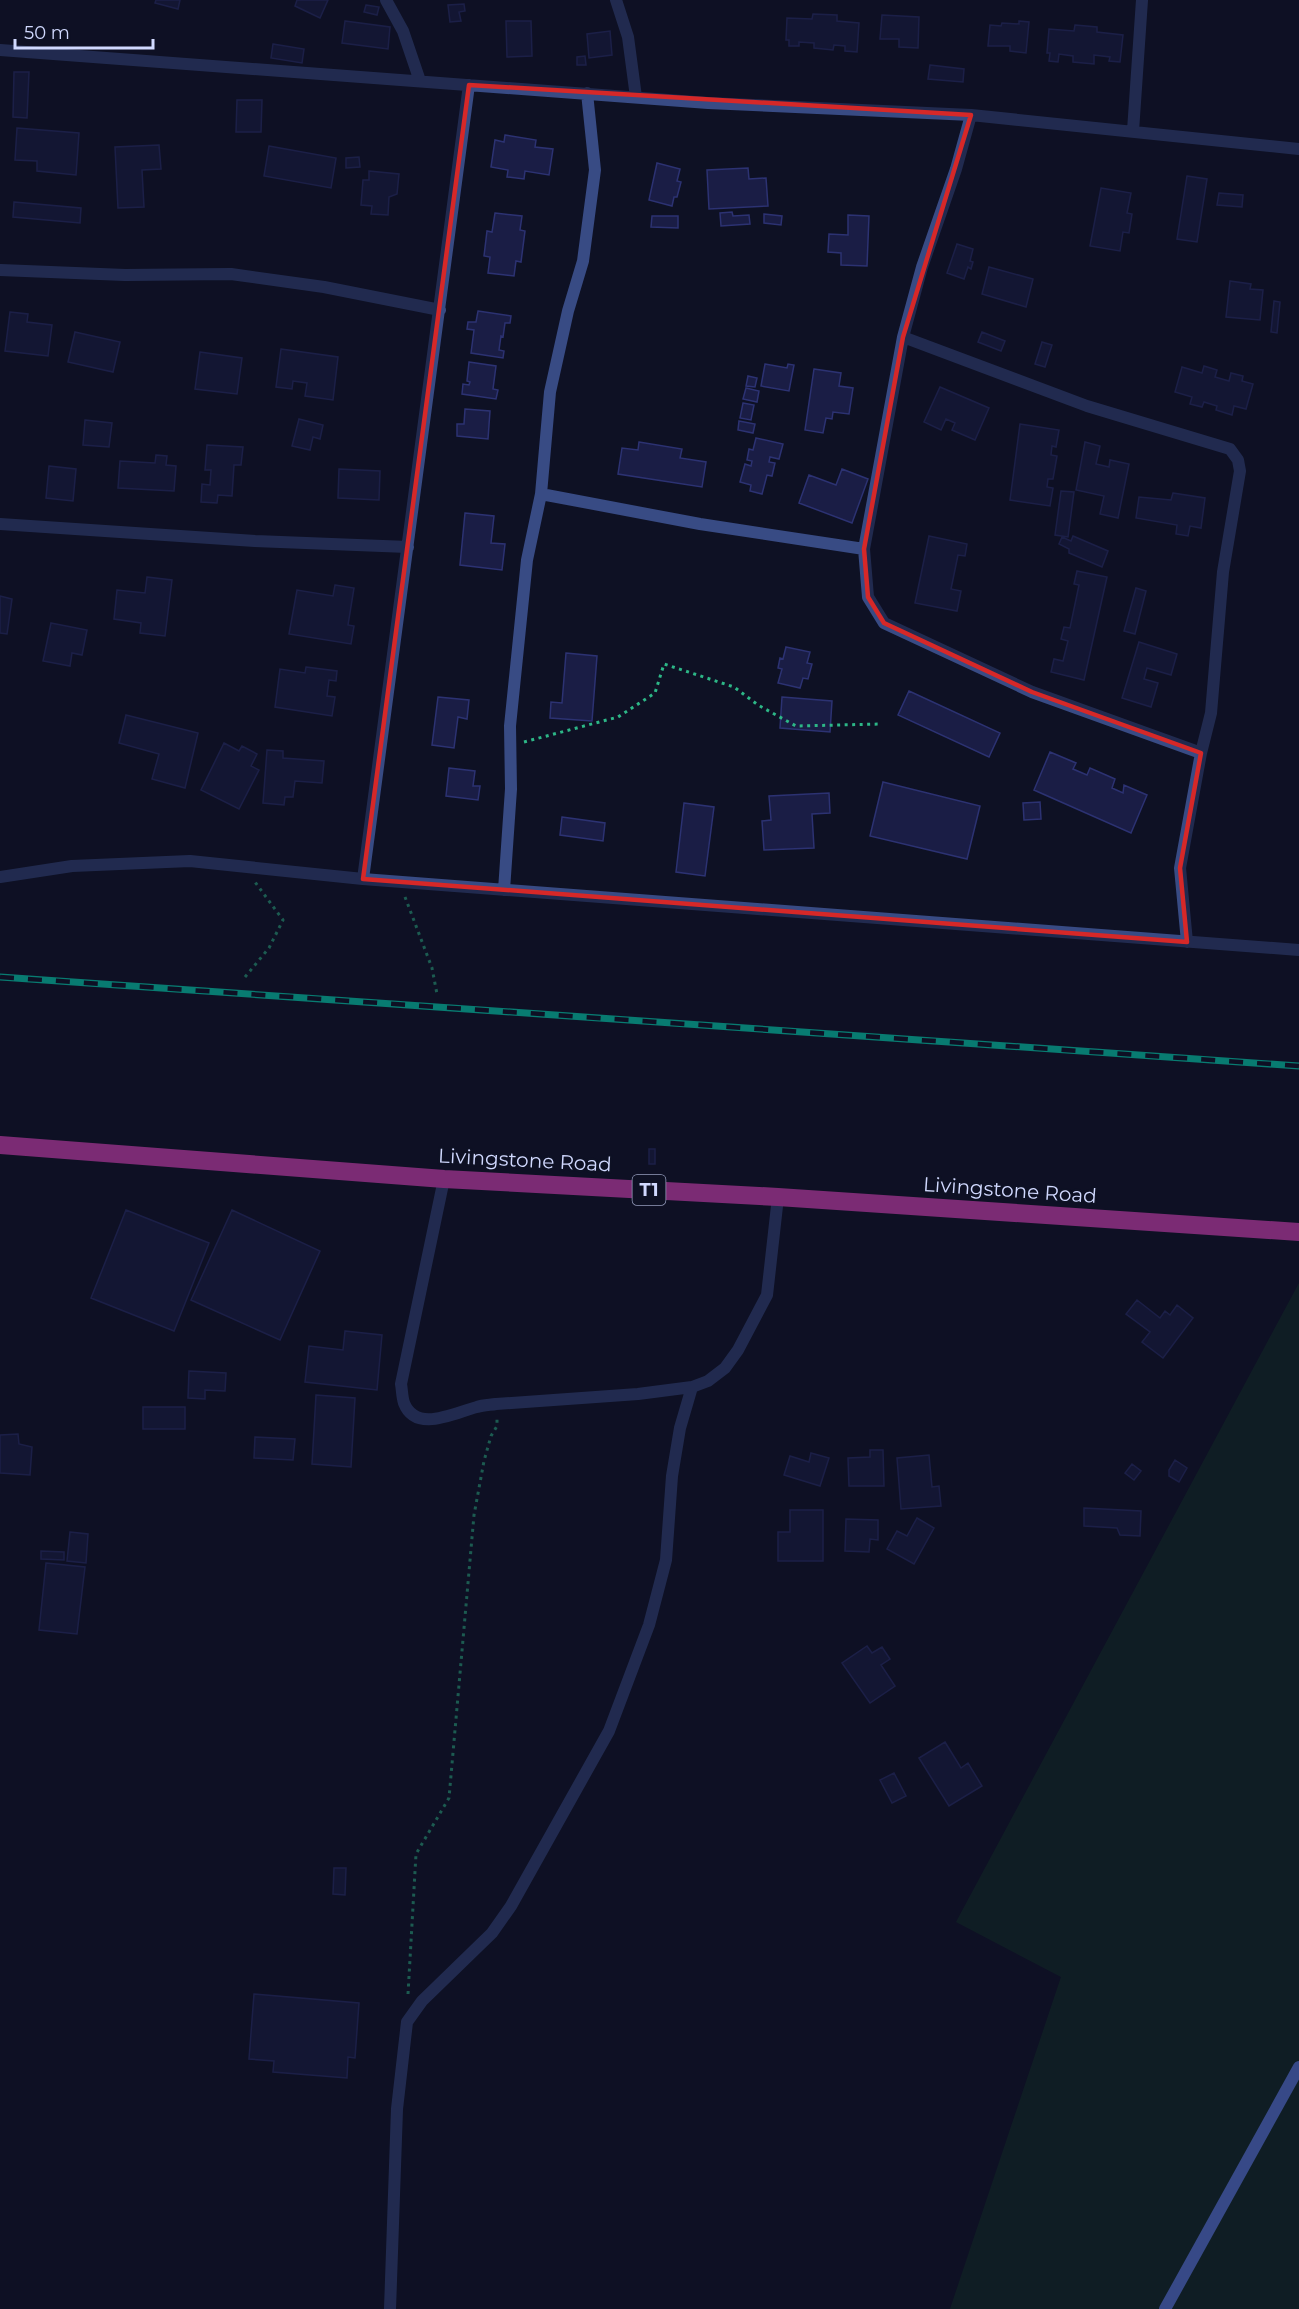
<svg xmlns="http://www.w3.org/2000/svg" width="1299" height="2309" viewBox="0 0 1299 2309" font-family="Montserrat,sans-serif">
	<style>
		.green { fill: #112e25 }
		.building { fill: #1a1d45; stroke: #2c3272; stroke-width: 1.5 }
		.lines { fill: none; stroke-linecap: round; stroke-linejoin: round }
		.path { stroke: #2db787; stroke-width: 3; stroke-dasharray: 3 4.5; stroke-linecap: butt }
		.street { stroke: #384b84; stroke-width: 12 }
		.secondary { stroke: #688fff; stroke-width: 12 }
		.highway { stroke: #ff4cd5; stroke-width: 18 }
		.rail-casing { stroke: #00fcce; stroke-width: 7 }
		.rail { stroke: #0e1124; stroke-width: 4.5; stroke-dasharray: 14; stroke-linecap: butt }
		.marked { fill: none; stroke: #d62828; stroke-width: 4.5; stroke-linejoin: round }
		.labels { text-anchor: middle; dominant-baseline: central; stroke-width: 4.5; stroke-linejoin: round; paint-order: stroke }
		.shield { fill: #0e1124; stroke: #969dbd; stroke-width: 1.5 }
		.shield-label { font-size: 18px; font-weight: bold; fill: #d1d9ff }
		.street-label { font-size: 20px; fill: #d1d9ff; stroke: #0e1124 }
	</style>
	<rect width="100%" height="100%" fill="#0e1124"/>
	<path class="green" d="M1299 1283V2309H950L1061 1977 956 1922Z"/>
	<path class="building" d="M156 0H180L178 9 155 3Z
		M297 0H328L320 18 295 6Z
		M464 4 465 11 459 12 461 21 450 22 448 5Z
		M366 5 379 7 377 15 364 12Z
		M813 14 837 15V21L859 23 857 52 845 51V46L834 45 833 50 814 48V43L799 42V46H789V40H786L787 18 812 19Z
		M882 15 919 17 918 48 899 47V39H880Z
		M345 21 390 27 388 49 342 43Z
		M506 21H531L532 56 507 57Z
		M1019 21 1029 22 1026 53 1010 51V46H988L990 25 1001 26 1002 23 1019 24Z
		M1075 25 1097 27V32L1123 35 1120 62 1109 61 1110 57 1094 55V64L1073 62V56L1059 54 1058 62 1049 61 1050 53H1047L1049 29 1074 31Z
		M610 31 612 55 589 58 587 34Z
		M273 44 304 49 302 63 271 58Z
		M585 56 586 65H577V57Z
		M930 65 964 69 963 82 928 79Z
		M14 72H29L27 118 13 117Z
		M237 100H262L261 132H236Z
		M17 128 79 133 76 175 37 171V161L15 160Z
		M505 135 536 140 535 147 553 149 549 175 525 171 524 179 507 177 508 170 491 167 495 140 504 142Z
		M159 145 161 169 142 170 144 207 118 208 115 147Z
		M269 146 336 158 331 188 264 176Z
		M359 157 360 167 346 168V158Z
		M657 163 680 169 677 181 681 182 677 197H674L672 206 649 200Z
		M748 168 749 179 766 178 768 206 709 209 707 170Z
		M369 171 399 174 397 194 389 197 388 215 371 214 372 206 361 205 363 180H369Z
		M1187 176 1207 179 1197 242 1177 239Z
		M1101 188 1131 193 1127 213 1132 214 1129 233 1123 232 1120 251 1090 246Z
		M1219 193 1243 195 1242 207 1217 205Z
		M14 202 81 208 80 223 13 217Z
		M732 212 733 216 749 215 750 224 721 226 720 213Z
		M495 213 522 216 520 230 525 231 521 262 516 261 514 276 488 273 490 257 484 256 487 231 492 232Z
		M764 214 782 216 781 225 764 223Z
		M848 215 869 216 867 266 841 265V253L828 252 829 234 848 235Z
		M652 216H678V228L651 227Z
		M957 244 973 249 970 261 973 262 971 269 968 267 964 279 947 273Z
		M989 267 1033 279 1026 307 982 294Z
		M1230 281 1251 284 1250 289 1263 290 1260 320 1226 317Z
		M1274 301 1280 302 1277 333 1271 332Z
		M478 311 511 316 510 323H505L503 337 501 336 499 350 504 351 503 358 471 353 474 330 467 329 468 322H476Z
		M10 312 28 314 27 322 52 325 48 356 5 351Z
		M75 332 120 342 113 372 68 362Z
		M982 332 1005 341 1001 351 978 342Z
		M1042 342 1052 345 1045 367 1035 364Z
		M281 349 338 357 333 400 305 396 307 383 293 381 292 389 276 387Z
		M200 352 242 358 237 394 195 389Z
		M469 362 496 366 493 389 498 390 496 399 462 394 463 384 469 385 470 382 467 381Z
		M765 364 787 368 788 364 794 365 789 391 761 386Z
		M1204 366 1217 370 1215 377 1229 381 1231 373 1243 376 1242 381 1253 384 1246 409 1234 406 1232 415 1216 410 1217 406 1204 402 1202 407 1190 404 1192 397 1175 392 1182 367 1202 373Z
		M814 369 841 373 839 386 853 388 849 414 833 412 832 419 826 418 823 433 805 430Z
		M748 376 757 378 755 387 746 386Z
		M940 387 989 408 975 440 952 430 955 423 946 419 941 430 924 422Z
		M746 388 759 391 757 402 743 399Z
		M743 403 754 405 751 420 740 418Z
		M465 409 490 411 488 439 457 436V424H464Z
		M299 419 323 425 320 439 313 437 310 450 292 446Z
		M85 420 112 423 109 447 83 445Z
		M739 421 755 424 753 433 738 430Z
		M1020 424 1059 430 1056 447 1052 446 1051 455 1057 456 1053 479H1048L1047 487 1053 488 1050 506 1010 500Z
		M756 438 783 444 779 459 770 457 769 462 775 463 772 476 767 475 762 494 750 491 751 485 740 482 745 464 751 466 752 461 747 460 749 449 753 450Z
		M639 442 682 449 680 458 706 462 702 487 618 474 622 448 638 450Z
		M1085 442 1100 446 1096 464 1109 467 1110 460 1129 464 1118 518 1100 514 1104 496 1076 490Z
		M207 445 243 447 241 465H234L232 496 218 495 217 503 201 502 202 484 210 485 211 470H205Z
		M156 455 167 456 166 465 176 466 174 491 118 488 120 461 155 463Z
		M49 466 76 469 73 501 46 498Z
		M339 469 380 471 379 500 338 498Z
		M842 469 868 479 852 523 799 503 809 475 836 485Z
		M1061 491 1074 492 1068 537 1055 535Z
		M1173 493 1205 498 1201 528 1190 526 1188 536 1176 534 1177 525 1136 518 1139 497 1171 500Z
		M465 513 494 516 491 543 505 544 502 570 460 565Z
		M929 536 967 544 965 556 958 555 951 589 961 591 957 611 915 603Z
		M1073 536 1108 551 1102 567 1069 553V549L1059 544 1062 537 1071 541Z
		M1077 571 1107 577 1084 680 1051 672 1054 659 1063 661 1068 641 1061 639 1064 627 1070 628 1079 585 1074 584Z
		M147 577 172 580 165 636 140 633 141 623 114 619 117 590 145 593Z
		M335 585 354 588 348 625 354 626 351 644 289 634 297 590 333 596Z
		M1136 588 1146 591 1135 634 1124 631Z
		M0 596 12 599 7 634 0 633Z
		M51 623 87 630 82 655 72 653 70 666 43 661Z
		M1139 642 1177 654 1171 675 1147 668 1144 679 1158 683 1151 707 1122 698Z
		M786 647 810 652 807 663 812 664 808 679 803 678 800 688 778 683 782 669 778 668 780 658 783 659Z
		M566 653 597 656 592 721 550 718 551 702 562 703Z
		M306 667 337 671 336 681 329 680 327 696 335 697 332 716 275 707 280 669 305 673Z
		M909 691 1000 733 989 757 898 715Z
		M438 697 469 700 467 719 458 717 454 748 432 745Z
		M782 697 832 701 830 732 780 728Z
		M126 715 198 733 185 788 152 779 159 754 119 743Z
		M224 743 239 751 242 746 257 754 251 766 259 770 239 809 201 790Z
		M267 750 283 751V758L324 761 322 783 295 781 293 797H285L284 805 263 803Z
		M1050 752 1076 763 1073 769 1087 775 1090 768 1115 779 1112 788 1123 793 1124 785 1147 795 1131 833 1034 790Z
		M449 768 475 771 473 786H480L478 800 446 796Z
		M883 782 980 806 967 859 870 836Z
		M829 793 830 813 812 814 814 848 764 850 762 821 771 820 769 796Z
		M1040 802 1041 819 1024 820 1023 803Z
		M684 803 714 807 705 876 676 872Z
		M562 817 605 823 603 841 560 835Z
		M649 1149H655V1164H649Z
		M126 1210 209 1243 174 1331 91 1298Z
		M232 1210 320 1251 280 1340 191 1300Z
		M1137 1300 1160 1318 1165 1311 1170 1315 1177 1305 1193 1318 1163 1358 1142 1342 1150 1332 1126 1314Z
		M345 1331 382 1335 377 1390 305 1382 309 1346 343 1350Z
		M189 1371 226 1373 225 1391 205 1390V1399L188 1398Z
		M316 1395 355 1398 351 1467 312 1464Z
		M143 1407H185V1429H143Z
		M18 1434 19 1444 32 1447 30 1475 0 1473V1435Z
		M255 1437 295 1439 293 1460 254 1458Z
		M870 1450H883L884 1486H849L848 1458 870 1457Z
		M811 1453 829 1458 820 1486 784 1475 790 1456 809 1462Z
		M929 1455 932 1487 939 1486 941 1506 901 1509 897 1458Z
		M1175 1460 1187 1468 1179 1482 1169 1476V1470Z
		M1132 1464 1141 1471 1134 1480 1125 1473Z
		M1084 1508 1141 1511 1140 1536 1120 1535 1117 1528 1084 1526Z
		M790 1510H823V1561H778V1532H790Z
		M917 1518 934 1528 914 1564 887 1549 897 1531 907 1536Z
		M846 1519 878 1520V1540L870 1539 869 1552 845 1551Z
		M70 1532 88 1534 86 1563 67 1561Z
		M41 1551 64 1552V1560L41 1559Z
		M46 1563 85 1567 77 1634 39 1630Z
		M867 1646 872 1653 882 1647 890 1659 881 1665 895 1686 870 1703 842 1663Z
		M945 1742 961 1768 968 1763 982 1786 949 1806 919 1758Z
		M894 1773 906 1796 892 1803 880 1780Z
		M334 1868H346L345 1895 333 1894Z
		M254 1994 359 2003 355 2058 348 2057 347 2078 273 2072 274 2061 249 2059Z"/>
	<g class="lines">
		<path class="path" d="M524 742 618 717 655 693 664 664 734 687 758 705 796 726 880 724
			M405 897 432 968 437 994
			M245 977 269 948 283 920 255 882
			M408 1994 416 1854 449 1798 474 1515 484 1461 491 1436 497 1426V1417"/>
		<path class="street" d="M386 0 403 31 420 81
			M616 0 628 37 636 97
			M0 50 708 103 971 115 1299 149
			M1133 131 1142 0
			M0 270 125 275 231 274 324 287 440 310
			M903 337 1087 406 1230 449 1238 460 1240 471 1223 572 1211 713 1201 753 1180 868 1187 942
			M541 494 700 524 864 549 903 337 922 267 956 169 971 115
			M0 524 255 541 408 547
			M864 549 868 597 884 623 1032 692 1201 753
			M0 877 72 866 190 861 363 879 1299 950
			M363 879 469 85
			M504 890 511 789 510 726 527 560 541 494 550 392 568 311 583 261 595 170 587 93
			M444 1179 401 1384C402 1389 402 1397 404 1403 416 1434 456 1412 477 1407 483 1405 490 1405 496 1404L638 1394 692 1387 708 1381 725 1368 738 1350 767 1295 778 1197
			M390 2309 397 2109 407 2022 422 2001 492 1933 511 1906 609 1731 649 1625 666 1560 672 1476 680 1428 692 1387"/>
		<path class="secondary" d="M1165 2309 1299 2067"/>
		<path class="highway" d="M0 1145 444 1179 778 1197 1299 1232"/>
		<g class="rail-casing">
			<path id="rail" d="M0 977 1299 1066"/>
		</g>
		<use href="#rail" class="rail"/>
	</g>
	<path d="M0 0H1299V2309H0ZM469 85 971 115 903 337 864 549 868 597 884 623 1032 692 1201 753 1180 868 1187 942 363 879Z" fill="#0e1124" fill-opacity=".55" fill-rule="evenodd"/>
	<path class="marked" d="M469 85 971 115 903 337 864 549 868 597 884 623 1032 692 1201 753 1180 868 1187 942 363 879Z"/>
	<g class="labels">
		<rect class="shield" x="632.5" y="1175" width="33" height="30" rx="4.5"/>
		<g class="shield-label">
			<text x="649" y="1190">T1</text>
		</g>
		<g class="street-label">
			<text transform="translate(525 1160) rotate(3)">Livingstone Road</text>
			<text transform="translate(1010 1190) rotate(4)">Livingstone Road</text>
		</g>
	</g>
	<path d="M15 39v9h138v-9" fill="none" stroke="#d1d9ff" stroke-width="3"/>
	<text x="24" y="39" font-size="18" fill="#d1d9ff" stroke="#0e1124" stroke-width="4.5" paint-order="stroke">50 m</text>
</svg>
